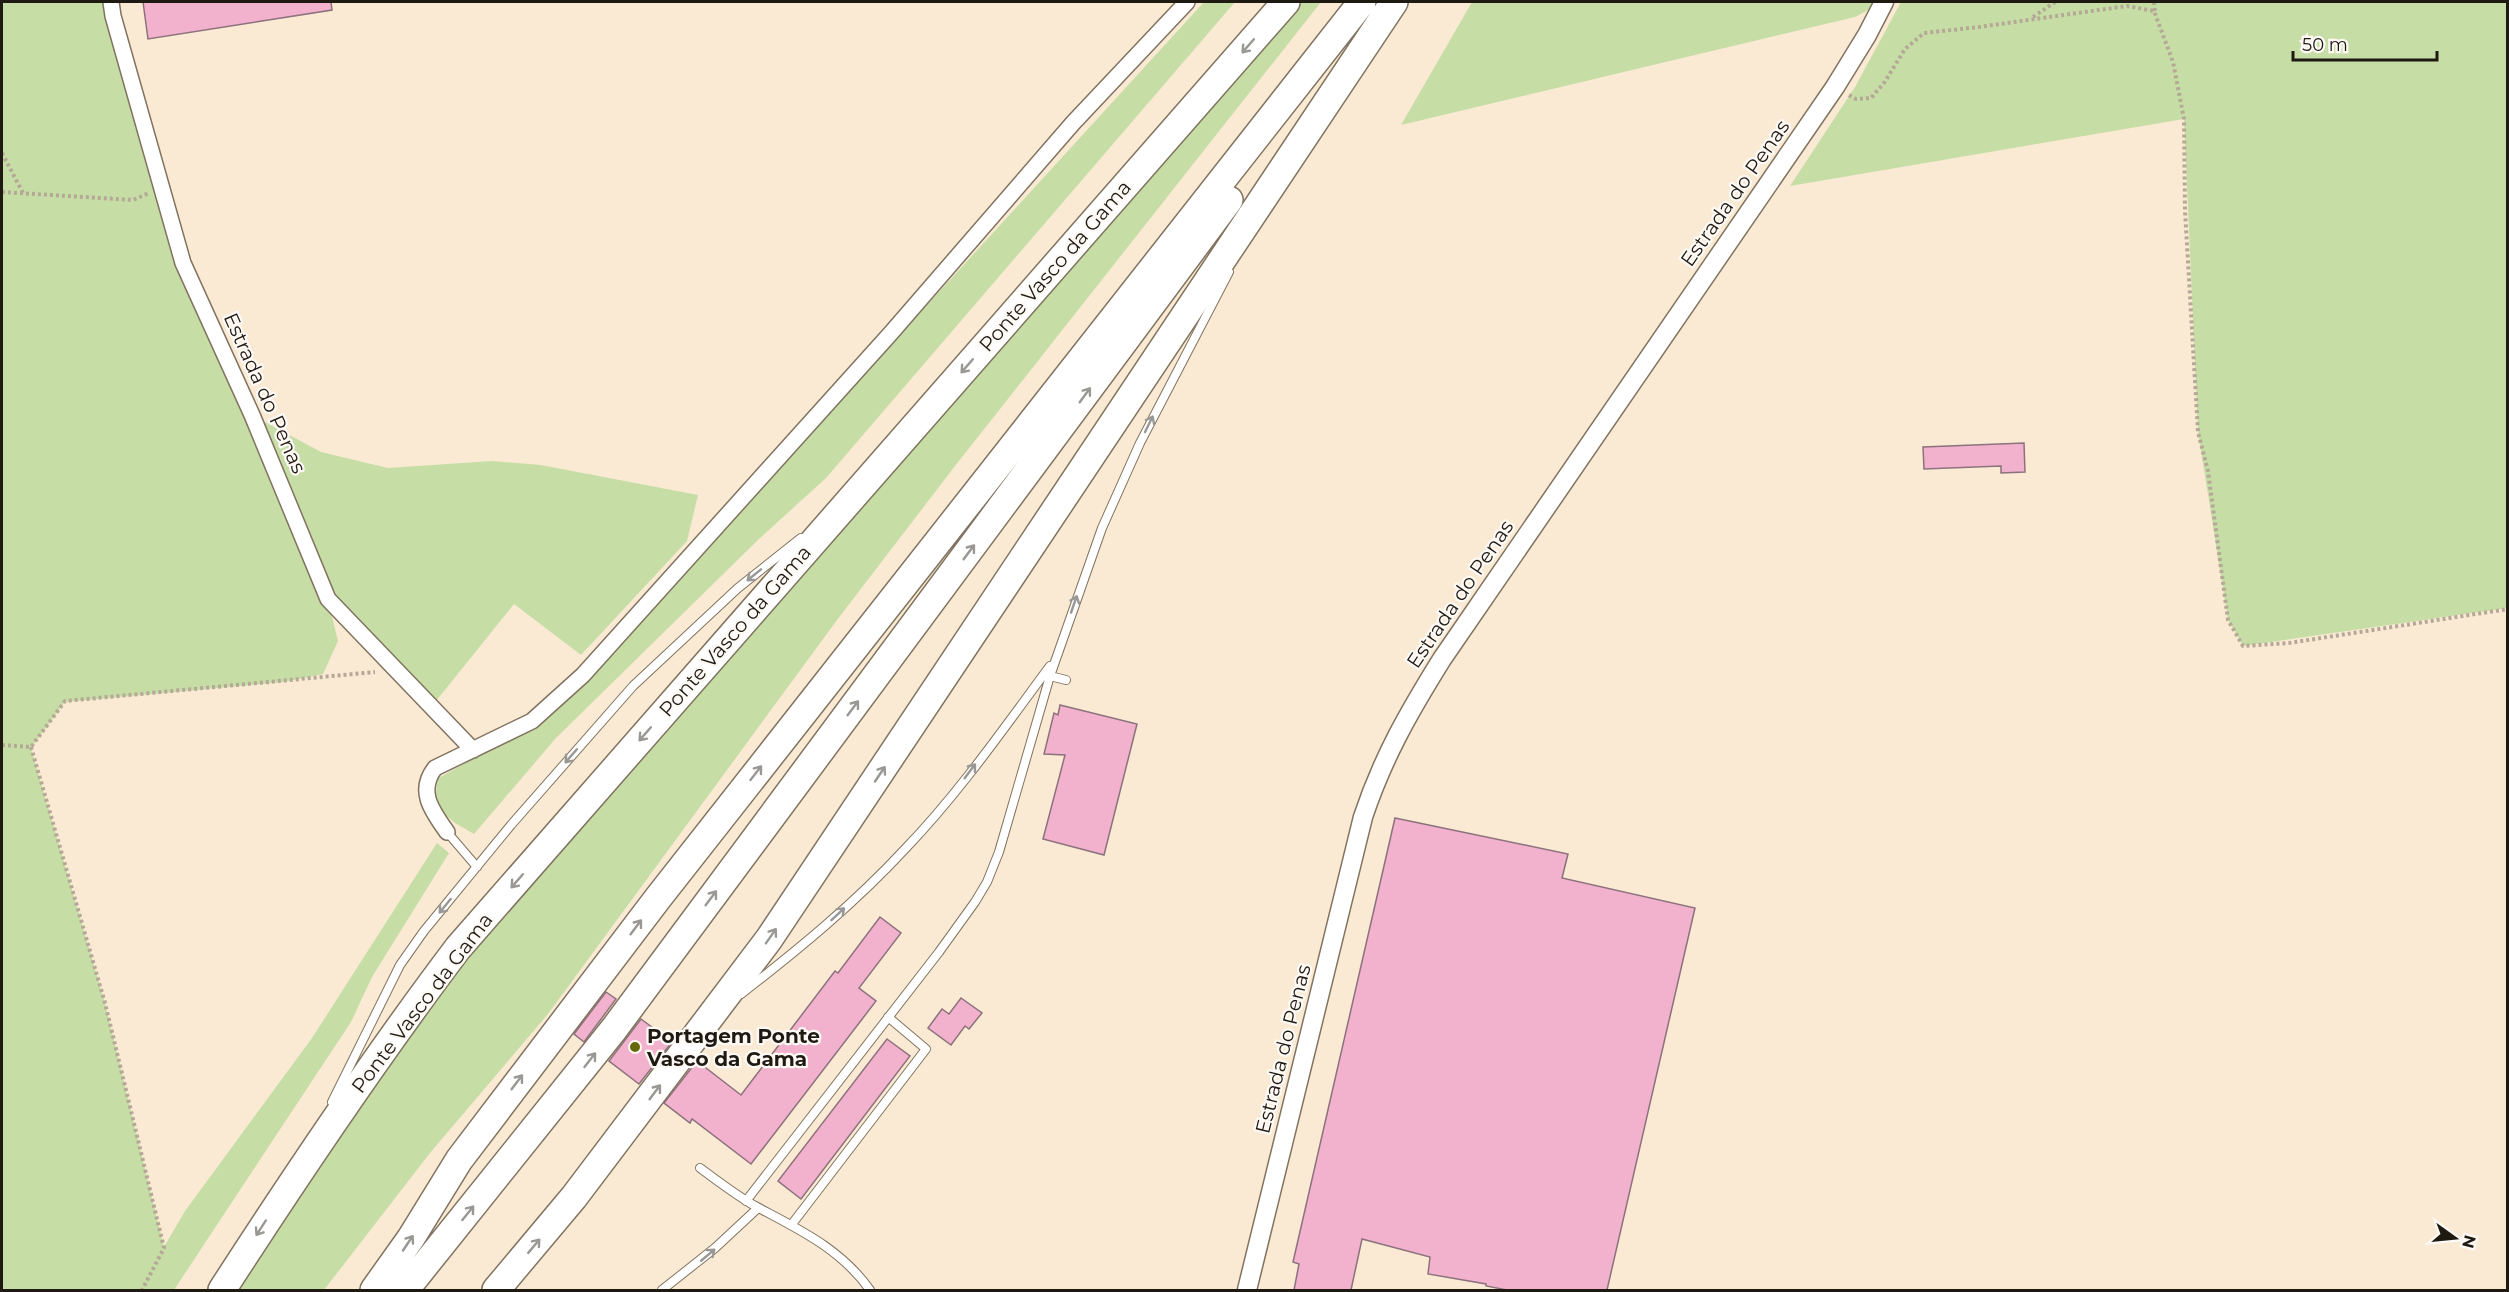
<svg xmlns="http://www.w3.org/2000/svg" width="2509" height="1292" viewBox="0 0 2509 1292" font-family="Montserrat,sans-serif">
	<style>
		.green { fill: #c6dea6 }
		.building { fill: #f2b1cd; stroke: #8b727c; stroke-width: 1.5 }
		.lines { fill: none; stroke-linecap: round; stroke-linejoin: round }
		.service-casing { stroke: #81735f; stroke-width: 10 }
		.minor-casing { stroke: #81735f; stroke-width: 18 }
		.tertiary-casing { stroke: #81735f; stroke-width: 21 }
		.motorway-casing { stroke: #81735f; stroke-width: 30 }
		.path { stroke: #b5a896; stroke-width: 4; stroke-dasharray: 3 3; stroke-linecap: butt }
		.service { stroke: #fff; stroke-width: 8 }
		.minor { stroke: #fff; stroke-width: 15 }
		.tertiary { stroke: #fff; stroke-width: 18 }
		.motorway { stroke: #fff; stroke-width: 27 }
		.oneway { stroke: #9a9894 }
		.poi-dot { fill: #656806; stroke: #fdf9f5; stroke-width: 2 }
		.labels { text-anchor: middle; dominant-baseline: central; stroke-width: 4.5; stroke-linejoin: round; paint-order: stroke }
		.street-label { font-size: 20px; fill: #1e1911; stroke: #fdf9f5 }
		.poi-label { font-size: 20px; font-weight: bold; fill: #1e1911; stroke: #fdf9f5; text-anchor: start }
	</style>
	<rect width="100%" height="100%" fill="#faead4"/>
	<path class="green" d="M2 2H111L183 263 252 415 321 452 388 468 492 461 541 465 698 495 687 541 581 655 514 604 432 706 328 601 338 641 323 674 284 682 65 702 31 748 105 1003 164 1247 185 1211 312 1038 437 843 449 853 372 977 351 1022 174 1290H2Z
		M1204 2H1235L826 478 759 539 556 738 474 834 455 823 435 806 437 779 476 757 535 728 616 650 799 445Z
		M1302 2H1321L955 466 837 620 548 1014 430 1153 324 1290H236L408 1032 586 810 779 589Z
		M1472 2H1873L1870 9 1855 17 1401 125Z
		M1901 2H2507V608L2243 646 2228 620 2198 432 2184 119 1790 186 1855 87Z"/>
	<path class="building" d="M143 2H331L332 10 148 39Z
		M2024 443 2025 472 2001 473V466L1924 469 1923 447Z
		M1060 705 1137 724 1104 855 1043 839 1065 755 1044 754 1054 713 1058 715Z
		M1395 818 1568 854 1562 878 1695 908 1607 1290H1507L1486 1286V1284L1428 1274 1430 1257 1362 1239 1351 1290H1294L1299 1264 1293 1262Z
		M880 917 901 933 859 988 876 1001 751 1164 692 1119 690 1123 664 1103 697 1061 741 1095 835 971 838 973Z
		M606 992 616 999 584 1042 574 1034Z
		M961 998 982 1013 969 1029 965 1026 951 1045 928 1028 942 1009 949 1014Z
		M641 1019 672 1042 639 1084 609 1061Z
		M887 1039 910 1056 801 1199 778 1181Z"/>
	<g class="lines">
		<g class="service-casing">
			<path id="service" d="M1050 676 1066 680
				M447 832 477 867
				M741 994C799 949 855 903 905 849 959 793 1004 728 1050 666
				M332 1102 400 965 424 931 511 825 633 686 738 588 801 538
				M700 1168C718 1181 737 1196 757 1207 800 1230 841 1249 870 1290
				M746 1201 939 952 975 902 987 882 999 852 1050 676 1102 528 1140 443 1229 272
				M792 1224 926 1049 888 1017
				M662 1290 715 1248 758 1208"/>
		</g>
		<g class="minor-casing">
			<path id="minor" d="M111 2 113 16 183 263 252 415 328 599 473 750
				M447 832C432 811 417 791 435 768L532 721 583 675 891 333 1073 123 1187 2"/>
		</g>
		<g class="tertiary-casing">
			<path id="tertiary" d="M1247 1290 1363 817C1383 757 1409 712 1442 659L1835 87 1867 35 1884 2"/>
		</g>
		<g class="motorway-casing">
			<path id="motorway" d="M222 1290C297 1174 374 1059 458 948L1286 2
				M374 1290 411 1238 459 1160 658 898 1362 2
				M405 1290 614 1029 1229 200
				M496 1290 574 1197 769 939 1394 2"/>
		</g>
		<path class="path" d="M2154 2 2155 13
			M2033 17 2055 2
			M1849 95 1856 99 1871 98 1884 83 1905 49 1924 33 1979 27 2127 6 2154 11 2173 62 2184 119 2185 211 2198 432 2208 471 2228 620 2243 646 2289 643 2508 609
			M2 153 23 193
			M2 192 133 200 149 193
			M2 745 31 747 65 701 375 672
			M31 747 105 1003 164 1248 142 1290"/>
		<use href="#service" class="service"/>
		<use href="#minor" class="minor"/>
		<use href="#tertiary" class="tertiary"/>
		<use href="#motorway" class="motorway"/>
	</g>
	<defs><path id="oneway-shaft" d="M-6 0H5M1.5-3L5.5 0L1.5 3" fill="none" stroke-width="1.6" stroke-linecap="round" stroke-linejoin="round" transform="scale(1.5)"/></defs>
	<g class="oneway">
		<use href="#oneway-shaft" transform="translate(1248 46) rotate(131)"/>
		<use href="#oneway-shaft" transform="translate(967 366) rotate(131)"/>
		<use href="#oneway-shaft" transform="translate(1085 395) rotate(-54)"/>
		<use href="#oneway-shaft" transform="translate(1149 424) rotate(-64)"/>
		<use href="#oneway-shaft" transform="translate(969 552) rotate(-53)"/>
		<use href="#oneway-shaft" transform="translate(754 575) rotate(141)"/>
		<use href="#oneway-shaft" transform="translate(1074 604) rotate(-71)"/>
		<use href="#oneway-shaft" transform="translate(853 708) rotate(-53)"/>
		<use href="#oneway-shaft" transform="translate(645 734) rotate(131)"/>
		<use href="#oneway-shaft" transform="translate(571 756) rotate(131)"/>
		<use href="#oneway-shaft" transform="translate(970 771) rotate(-53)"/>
		<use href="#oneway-shaft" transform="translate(756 773) rotate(-52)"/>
		<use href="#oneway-shaft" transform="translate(880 774) rotate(-56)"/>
		<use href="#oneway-shaft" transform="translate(517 881) rotate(131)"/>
		<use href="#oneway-shaft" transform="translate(711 898) rotate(-53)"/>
		<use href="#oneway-shaft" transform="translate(445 906) rotate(129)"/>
		<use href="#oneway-shaft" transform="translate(838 914) rotate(-43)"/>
		<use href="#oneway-shaft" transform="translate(636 927) rotate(-53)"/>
		<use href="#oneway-shaft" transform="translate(771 936) rotate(-55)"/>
		<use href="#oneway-shaft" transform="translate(590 1060) rotate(-52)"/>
		<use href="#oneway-shaft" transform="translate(517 1082) rotate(-53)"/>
		<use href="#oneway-shaft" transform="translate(655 1092) rotate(-53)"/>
		<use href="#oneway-shaft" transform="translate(468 1213) rotate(-51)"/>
		<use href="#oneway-shaft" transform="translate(261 1228) rotate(123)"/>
		<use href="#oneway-shaft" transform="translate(408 1243) rotate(-56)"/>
		<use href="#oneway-shaft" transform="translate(534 1246) rotate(-50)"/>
		<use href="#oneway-shaft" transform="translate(708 1255) rotate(-40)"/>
	</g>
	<circle class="poi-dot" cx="635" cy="1047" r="6"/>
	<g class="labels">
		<g class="street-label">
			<text transform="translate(1735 193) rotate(-55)">Estrada do Penas</text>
			<text transform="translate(1055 266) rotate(-49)">Ponte Vasco da Gama</text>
			<text transform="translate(265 393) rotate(66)">Estrada do Penas</text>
			<text transform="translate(1460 594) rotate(-56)">Estrada do Penas</text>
			<text transform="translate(735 631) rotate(-49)">Ponte Vasco da Gama</text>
			<text transform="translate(422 1003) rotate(-53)">Ponte Vasco da Gama</text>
			<text transform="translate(1283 1049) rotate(-76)">Estrada do Penas</text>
		</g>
		<g class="poi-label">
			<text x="647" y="1036">Portagem Ponte<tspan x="647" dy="23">Vasco da Gama</tspan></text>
		</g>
	</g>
	<rect width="2509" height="1292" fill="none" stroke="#1e1911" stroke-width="6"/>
	<g transform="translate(2455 1238) rotate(105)" stroke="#fdf9f5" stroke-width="4.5" paint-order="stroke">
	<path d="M0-4.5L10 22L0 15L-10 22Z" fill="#1e1911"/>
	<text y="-9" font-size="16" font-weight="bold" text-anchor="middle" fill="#1e1911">N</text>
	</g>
	<path d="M2293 51v9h144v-9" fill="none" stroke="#1e1911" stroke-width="3"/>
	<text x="2302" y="51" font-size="18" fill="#1e1911" stroke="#fdf9f5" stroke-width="4.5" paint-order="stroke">50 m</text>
</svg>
